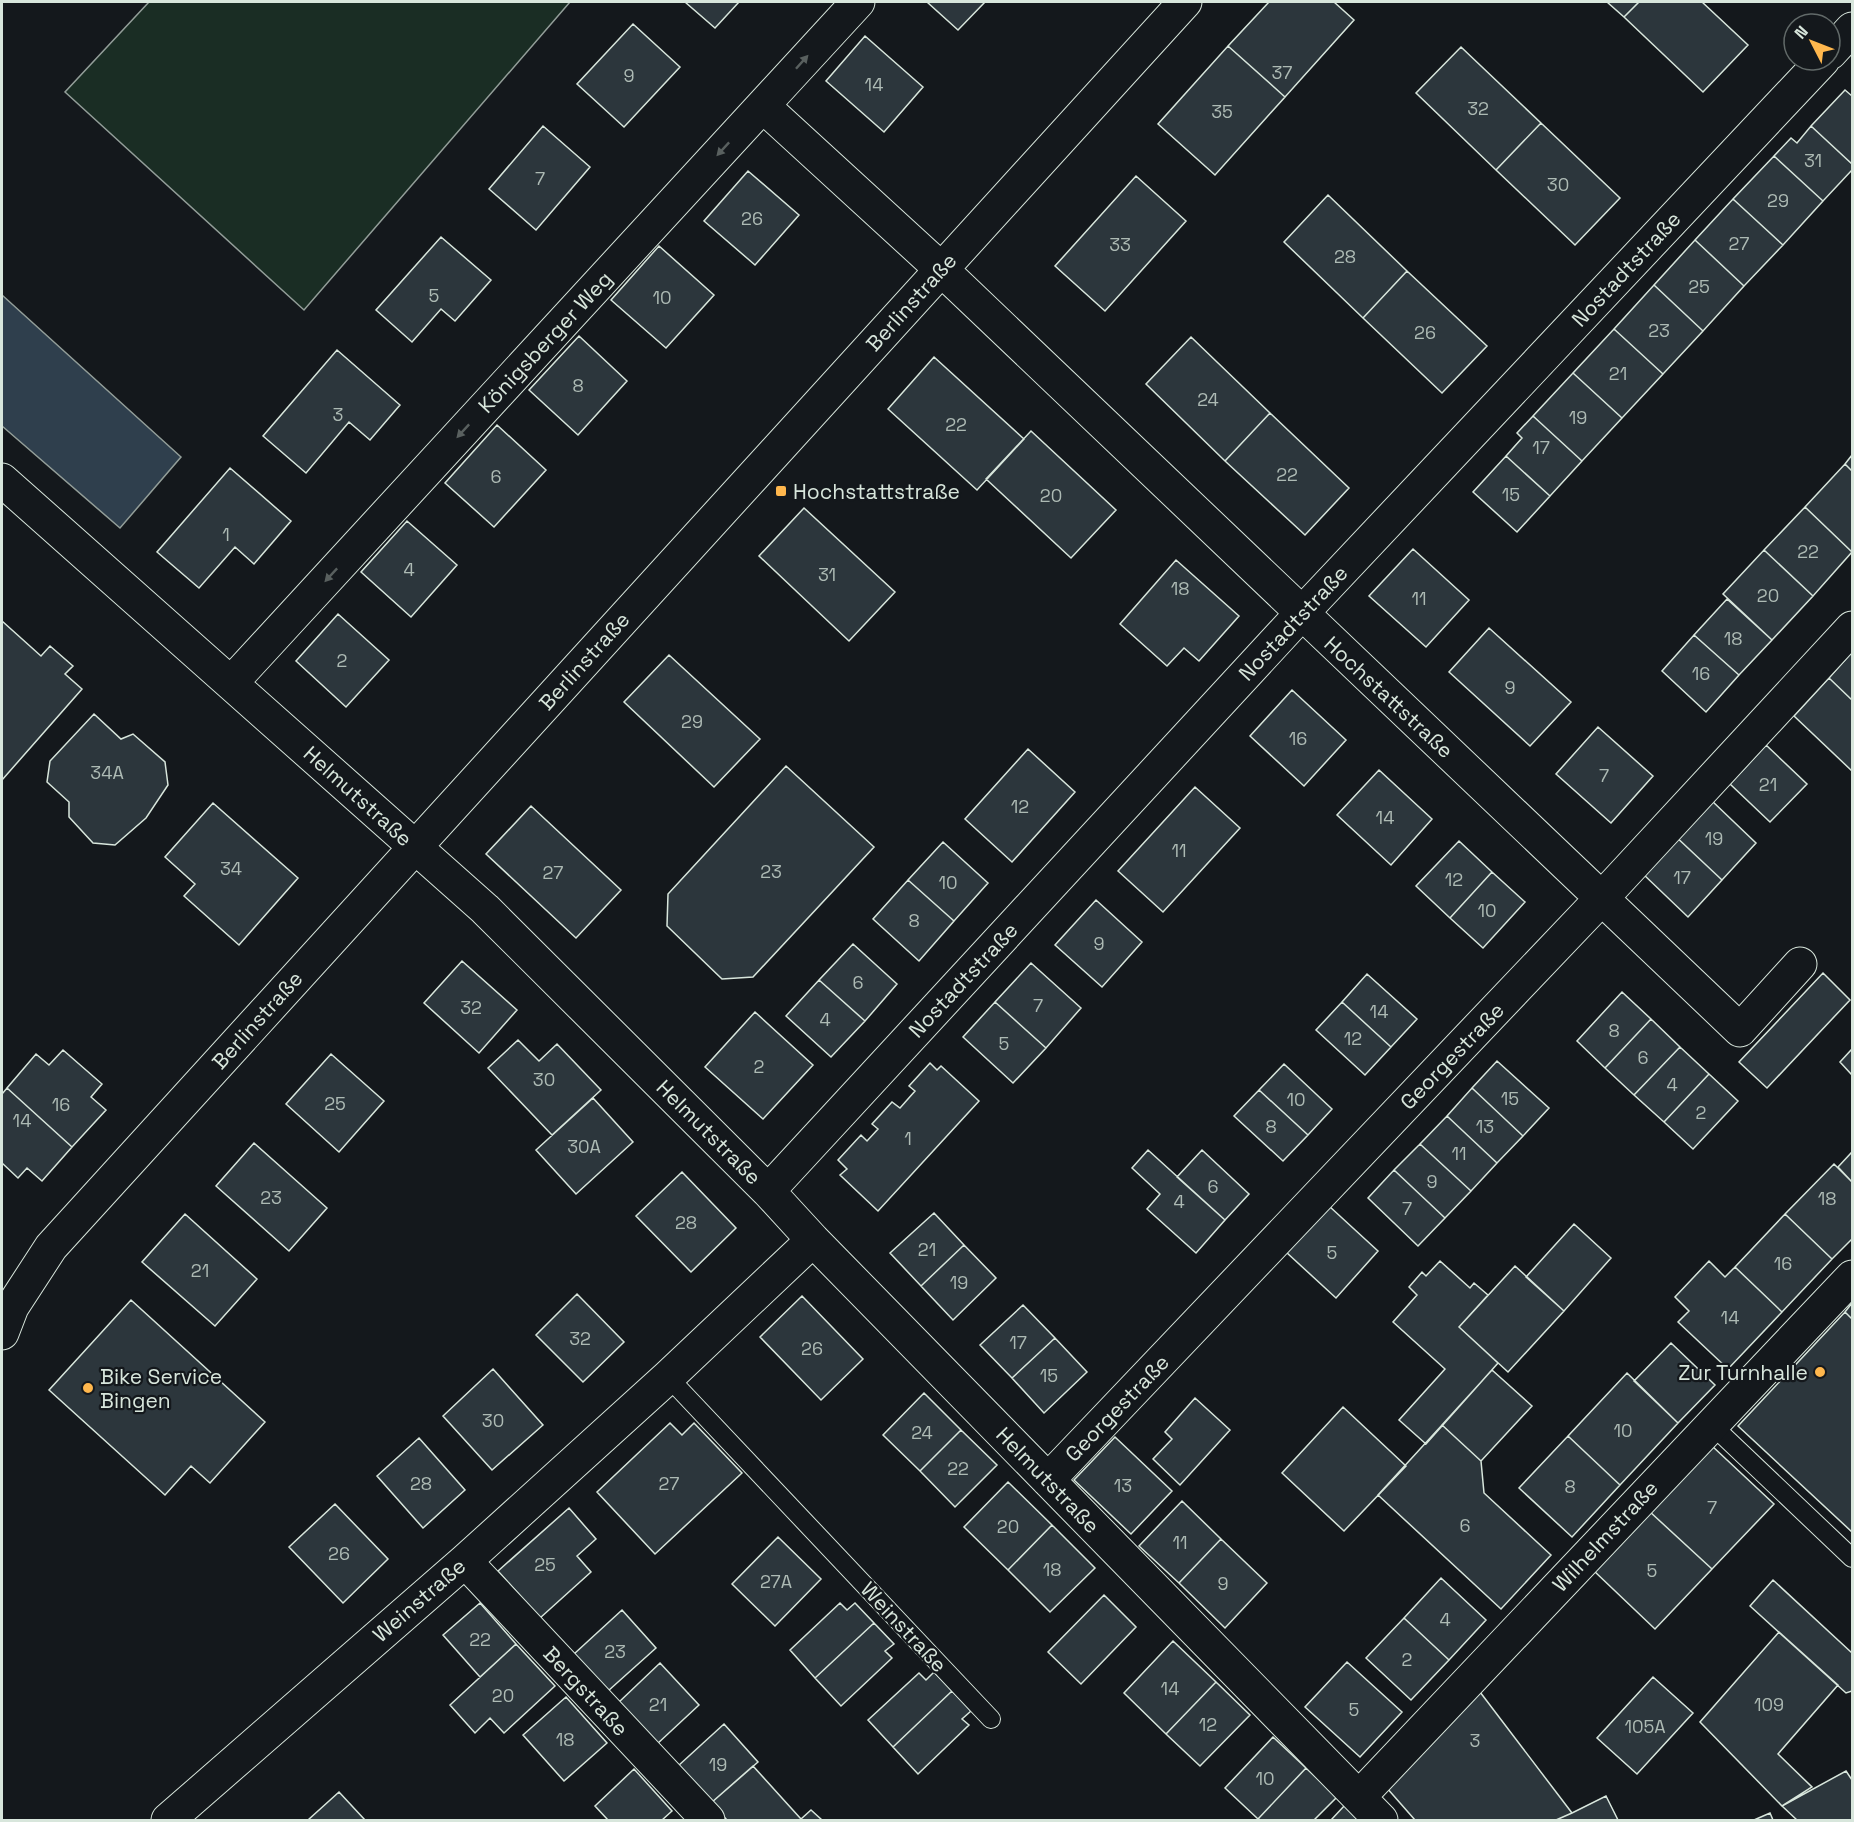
<svg xmlns="http://www.w3.org/2000/svg" width="1854" height="1822" viewBox="0 0 1854 1822" font-family="'Space Grotesk',sans-serif">
	<style>
		.green { fill: #1a2d24; stroke: #939e99; stroke-width: 1.5 }
		.water { fill: #2f3f4d; stroke: #939e99; stroke-width: 1.5 }
		.building { fill: #2c363c; stroke: #d8e6dc; stroke-width: 1.5 }
		.lines { fill: none; stroke-linecap: round; stroke-linejoin: round }
		.service-casing { stroke: #d8e6dc; stroke-width: 20 }
		.minor-casing { stroke: #d8e6dc; stroke-width: 35 }
		.service { stroke: #14181c; stroke-width: 18 }
		.minor { stroke: #14181c; stroke-width: 33 }
		.oneway { fill: #59605f }
		.poi-dot { fill: #ffb74d; stroke: #14181c; stroke-width: 2 }
		.labels { text-anchor: middle; dominant-baseline: central; stroke-width: 4.5; stroke-linejoin: round; paint-order: stroke }
		.number-label { font-size: 18px; fill: #adbab4 }
		.street-label { font-size: 21px; fill: #d8e6dc; stroke: #14181c }
		.poi-label { font-size: 21px; fill: #d8e6dc; stroke: #14181c; text-anchor: start }
	</style>
	<rect width="100%" height="100%" fill="#14181c"/>
	<path class="green" d="M149 2H570L304 310 65 92Z"/>
	<path class="water" d="M2 295 181 457 120 528 2 426Z"/>
	<path class="building" d="M685 2H739L715 28Z
		M927 2H985L958 30Z
		M1269 2H1334L1354 20 1285 97 1228 46Z
		M1607 2H1639L1624 17Z
		M1639 2H1702L1748 45 1703 92 1624 17Z
		M633 24 680 67 624 127 577 84Z
		M865 36 923 87 884 132 826 81Z
		M1228 46 1285 97 1215 175 1158 124Z
		M1461 47 1541 123 1496 170 1416 93Z
		M1845 90 1852 96V164L1811 126Z
		M1541 123 1620 198 1575 245 1496 170Z
		M543 126 590 167 536 230 489 189Z
		M1811 126 1852 164V170L1823 201 1774 156 1791 138 1797 143Z
		M1774 156 1823 201 1783 245 1733 199Z
		M748 171 799 215 755 265 704 221Z
		M1136 176 1186 221 1105 311 1055 266Z
		M1328 195 1407 271 1363 318 1284 242Z
		M1733 199 1783 245 1744 286 1695 240Z
		M441 237 491 280 455 321 441 309 412 342 376 310Z
		M1695 240 1744 286 1703 331 1654 285Z
		M659 246 714 295 666 348 611 300Z
		M1407 271 1487 346 1442 393 1363 318Z
		M1654 285 1703 331 1663 374 1614 329Z
		M1614 329 1663 374 1622 418 1573 373Z
		M579 336 627 381 578 435 529 390Z
		M1191 337 1270 413 1225 461 1146 384Z
		M337 350 400 405 370 440 349 422 306 473 263 436Z
		M934 357 1024 439 977 490 888 409Z
		M1573 373 1622 418 1582 461 1533 416Z
		M1270 413 1349 488 1305 535 1225 461Z
		M1533 416 1582 461 1550 496 1506 456 1522 438 1517 433Z
		M497 425 546 470 494 527 445 483Z
		M1031 431 1116 510 1071 558 986 479Z
		M1852 455V471L1845 464Z
		M1506 456 1550 496 1517 532 1473 492Z
		M1845 464 1852 471V552L1805 507Z
		M230 468 291 521 254 564 235 547 199 588 157 552Z
		M1805 507 1852 552 1813 596 1764 550Z
		M804 508 895 592 849 641 759 556Z
		M407 521 457 565 411 617 361 572Z
		M1413 549 1469 600 1426 647 1369 596Z
		M1764 550 1813 596 1772 640 1723 594Z
		M1176 560 1239 616 1199 661 1184 648 1167 666 1120 624Z
		M1727 599 1772 640 1739 675 1694 635Z
		M338 614 389 660 346 707 296 661Z
		M2 621 41 656 50 646 73 666 65 674 82 689 2 780Z
		M1489 628 1571 702 1530 746 1449 672Z
		M1694 635 1739 675 1706 712 1662 671Z
		M1852 652V700L1829 678Z
		M669 655 760 739 714 787 624 702Z
		M1829 678 1852 700V771L1794 716Z
		M1292 690 1346 740 1304 786 1250 736Z
		M94 714 121 739 133 734 165 762 168 785 146 818 115 845 93 843 69 817V802L47 782 50 761Z
		M1598 727 1653 776 1611 823 1556 774Z
		M1766 745 1807 784 1770 822 1730 784Z
		M1028 749 1075 792 1012 862 965 819Z
		M786 766 874 847 753 977 722 979 667 926 668 894Z
		M1379 770 1432 819 1391 865 1337 815Z
		M1195 787 1240 828 1163 912 1118 871Z
		M1711 800 1756 843 1722 880 1672 833Z
		M213 803 298 878 239 945 184 896 195 884 165 857Z
		M531 806 621 890 576 938 486 854Z
		M1672 833 1722 880 1688 917 1643 874Z
		M1459 841 1492 872 1450 918 1416 886Z
		M943 842 988 883 954 921 908 880Z
		M1492 872 1525 902 1483 948 1450 918Z
		M908 880 954 921 919 961 873 919Z
		M1096 900 1142 942 1102 987 1055 945Z
		M853 944 897 984 865 1021 819 980Z
		M462 961 517 1010 479 1053 424 1003Z
		M1031 963 1081 1008 1046 1048 995 1002Z
		M1823 973 1850 1000 1767 1088 1739 1062Z
		M1367 974 1417 1019 1391 1047 1342 1002Z
		M819 980 865 1021 831 1057 786 1016Z
		M1622 992 1651 1019 1605 1068 1577 1041Z
		M995 1002 1046 1048 1013 1083 963 1037Z
		M1342 1002 1391 1047 1365 1075 1316 1030Z
		M755 1012 813 1065 763 1119 705 1067Z
		M1651 1019 1680 1047 1634 1095 1605 1068Z
		M518 1040 539 1061 557 1044 601 1090 552 1135 488 1068Z
		M1680 1047 1709 1074 1664 1122 1634 1095Z
		M1852 1049V1075L1840 1062Z
		M63 1050 102 1084 91 1097 106 1110 72 1147 7 1088 36 1054 49 1065Z
		M331 1054 384 1101 339 1152 286 1104Z
		M1497 1061 1549 1108 1523 1136 1472 1088Z
		M930 1063 937 1070 941 1066 979 1101 878 1211 840 1175 847 1169 838 1160 861 1135 867 1141 878 1129 872 1124 892 1102 900 1108 915 1091 909 1086Z
		M1284 1064 1332 1109 1308 1135 1259 1090Z
		M1709 1074 1738 1101 1693 1149 1664 1122Z
		M7 1088 72 1147 42 1181 27 1168 18 1178 2 1163V1094Z
		M1472 1088 1523 1136 1497 1163 1447 1116Z
		M1259 1090 1308 1135 1283 1161 1234 1116Z
		M593 1098 633 1142 576 1194 536 1150Z
		M1447 1116 1497 1163 1471 1191 1420 1144Z
		M254 1143 327 1208 289 1251 216 1186Z
		M1420 1144 1471 1191 1445 1218 1394 1170Z
		M1148 1150 1225 1220 1196 1253 1147 1209 1160 1194 1132 1168Z
		M1202 1150 1249 1194 1225 1220 1177 1177Z
		M1852 1152V1182L1838 1167Z
		M1834 1164 1852 1182V1239L1832 1259 1785 1214Z
		M1394 1170 1445 1218 1418 1246 1368 1198Z
		M682 1172 736 1228 691 1272 636 1216Z
		M1329 1206 1378 1251 1336 1298 1286 1252Z
		M934 1213 964 1245 921 1286 890 1253Z
		M185 1214 257 1279 215 1326 142 1262Z
		M1785 1214 1832 1259 1782 1312 1735 1267Z
		M1574 1224 1611 1258 1564 1311 1526 1277Z
		M964 1245 996 1278 953 1320 921 1286Z
		M1440 1261 1470 1288 1474 1283 1488 1295 1459 1327 1498 1363 1426 1444 1399 1420 1445 1369 1393 1322 1417 1295 1409 1287 1422 1272 1426 1276Z
		M1709 1261 1725 1277 1735 1267 1782 1312 1728 1369 1678 1322 1689 1311 1675 1297Z
		M1515 1266 1564 1311 1508 1372 1459 1327Z
		M577 1294 624 1342 583 1382 536 1335Z
		M802 1296 863 1359 821 1400 760 1337Z
		M131 1300 265 1422 210 1483 191 1466 165 1495 49 1390Z
		M1852 1303V1319L1845 1312Z
		M1023 1305 1055 1338 1012 1378 980 1345Z
		M1845 1312 1852 1319V1532L1738 1426Z
		M1055 1338 1087 1372 1044 1413 1012 1378Z
		M1671 1343 1715 1385 1678 1423 1634 1381Z
		M493 1369 543 1425 492 1470 443 1416Z
		M1492 1370 1532 1406 1481 1461 1442 1425Z
		M1627 1373 1678 1423 1620 1485 1568 1436Z
		M924 1393 961 1430 920 1471 883 1435Z
		M1195 1398 1230 1430 1180 1485 1153 1459 1172 1439 1165 1432Z
		M1343 1407 1406 1466 1344 1531 1282 1473Z
		M670 1423 682 1435 694 1423 742 1473 655 1554 597 1492Z
		M1442 1425 1481 1461 1484 1493 1551 1555 1501 1609 1378 1495Z
		M961 1430 997 1465 955 1507 920 1471Z
		M1568 1436 1620 1485 1572 1537 1519 1488Z
		M1115 1437 1172 1491 1131 1534 1074 1480Z
		M419 1438 465 1490 423 1528 377 1476Z
		M1711 1445 1774 1504 1712 1569 1649 1511Z
		M1008 1482 1052 1525 1008 1570 964 1527Z
		M1182 1501 1221 1539 1179 1583 1139 1546Z
		M335 1504 388 1559 343 1603 289 1547Z
		M569 1508 596 1539 577 1556 591 1572 540 1618 498 1571Z
		M1649 1511 1712 1569 1655 1629 1593 1570Z
		M1052 1525 1095 1568 1050 1612 1008 1570Z
		M778 1537 821 1579 775 1626 732 1584Z
		M1221 1539 1267 1583 1225 1628 1179 1583Z
		M1441 1578 1486 1620 1449 1660 1404 1618Z
		M1773 1580 1852 1653V1691L1846 1693 1750 1606Z
		M1104 1595 1136 1627 1081 1684 1048 1652Z
		M480 1603 516 1644 480 1677 443 1635Z
		M840 1603 847 1610 855 1603 874 1623 815 1678 790 1650Z
		M622 1610 656 1648 608 1691 574 1654Z
		M1404 1618 1449 1660 1411 1700 1366 1658Z
		M874 1623 894 1644 885 1651 892 1658 841 1706 815 1678Z
		M1779 1632 1838 1685 1778 1754 1812 1787 1782 1806 1700 1722Z
		M1173 1641 1216 1682 1166 1734 1124 1693Z
		M516 1644 555 1686 504 1733 490 1718 475 1733 450 1705Z
		M1347 1662 1402 1712 1360 1757 1305 1707Z
		M660 1663 699 1705 656 1745 618 1703Z
		M934 1672 952 1691 893 1747 868 1720 919 1673 926 1680Z
		M1653 1677 1693 1713 1637 1774 1597 1738Z
		M1216 1682 1250 1715 1200 1766 1166 1734Z
		M952 1691 971 1711 962 1719 969 1725 918 1774 893 1747Z
		M1480 1692 1572 1813 1556 1820H1415L1386 1787Z
		M566 1697 607 1743 564 1781 523 1735Z
		M724 1724 758 1762 711 1803 678 1766Z
		M1273 1737 1306 1768 1258 1819 1225 1788Z
		M753 1766 801 1819 800 1820H727L711 1803Z
		M1306 1768 1337 1797 1314 1820H1260L1258 1819Z
		M634 1769 672 1811 662 1820H608L595 1806Z
		M1846 1771 1852 1780V1820H1797L1782 1806Z
		M339 1792 365 1820H308Z
		M1606 1796 1618 1820H1556L1572 1813Z
		M1345 1805 1361 1820H1331Z
		M811 1810 822 1820H800L801 1819Z
		M1770 1813 1773 1820H1754Z"/>
	<g class="lines">
		<g class="service-casing">
			<path id="service" d="M668 1377 991 1719
				M1711 1424 1852 1558"/>
		</g>
		<g class="minor-casing">
			<path id="minor" d="M1830 53 1852 29
				M763 106 941 269 1740 1030 1800 964
				M2 480 485 909 768 1191 813 1240 1381 1820
				M231 683 858 2
				M768 1191 1301 614 1823 60
				M2 1333 12 1307 51 1247 1185 2
				M1048 1480 1601 899 1852 628
				M465 1561 708 1820
				M1359 1797 1852 1277
				M168 1820 465 1561 668 1377 813 1240"/>
		</g>
		<use href="#service" class="service"/>
		<use href="#minor" class="minor"/>
	</g>
	<defs><path id="oneway-solid" d="M-6-.8H1V-3.2L6.5 0L1 3.2V.8H-6Z" transform="scale(1.5)"/></defs>
	<g class="oneway">
		<use href="#oneway-solid" transform="translate(802 62) rotate(-48)"/>
		<use href="#oneway-solid" transform="translate(723 149) rotate(133)"/>
		<use href="#oneway-solid" transform="translate(463 431) rotate(133)"/>
		<use href="#oneway-solid" transform="translate(331 575) rotate(133)"/>
	</g>
	<g class="poi-dot">
		<rect x="775" y="485" width="12" height="12" rx="3"/>
		<circle cx="1820" cy="1372" r="6"/>
		<circle cx="88" cy="1388" r="6"/>
	</g>
	<g class="labels">
		<g class="number-label">
			<text x="1282" y="72">37</text>
			<text x="629" y="75">9</text>
			<text x="874" y="84">14</text>
			<text x="1478" y="108">32</text>
			<text x="1222" y="111">35</text>
			<text x="1813" y="160">31</text>
			<text x="540" y="178">7</text>
			<text x="1558" y="184">30</text>
			<text x="1778" y="200">29</text>
			<text x="752" y="218">26</text>
			<text x="1739" y="243">27</text>
			<text x="1120" y="244">33</text>
			<text x="1345" y="256">28</text>
			<text x="1699" y="286">25</text>
			<text x="434" y="295">5</text>
			<text x="662" y="297">10</text>
			<text x="1659" y="330">23</text>
			<text x="1425" y="332">26</text>
			<text x="1618" y="373">21</text>
			<text x="578" y="385">8</text>
			<text x="1208" y="399">24</text>
			<text x="338" y="414">3</text>
			<text x="1578" y="417">19</text>
			<text x="956" y="424">22</text>
			<text x="1541" y="447">17</text>
			<text x="1287" y="474">22</text>
			<text x="496" y="476">6</text>
			<text x="1511" y="494">15</text>
			<text x="1051" y="495">20</text>
			<text x="226" y="534">1</text>
			<text x="1808" y="551">22</text>
			<text x="409" y="569">4</text>
			<text x="827" y="574">31</text>
			<text x="1180" y="588">18</text>
			<text x="1768" y="595">20</text>
			<text x="1419" y="598">11</text>
			<text x="1733" y="638">18</text>
			<text x="342" y="660">2</text>
			<text x="1701" y="673">16</text>
			<text x="1510" y="687">9</text>
			<text x="692" y="721">29</text>
			<text x="1298" y="738">16</text>
			<text x="107" y="772">34A</text>
			<text x="1604" y="775">7</text>
			<text x="1768" y="784">21</text>
			<text x="1020" y="806">12</text>
			<text x="1385" y="817">14</text>
			<text x="1714" y="838">19</text>
			<text x="1179" y="850">11</text>
			<text x="231" y="868">34</text>
			<text x="771" y="871">23</text>
			<text x="553" y="872">27</text>
			<text x="1682" y="877">17</text>
			<text x="1454" y="879">12</text>
			<text x="948" y="882">10</text>
			<text x="1487" y="910">10</text>
			<text x="914" y="920">8</text>
			<text x="1099" y="943">9</text>
			<text x="858" y="982">6</text>
			<text x="1038" y="1005">7</text>
			<text x="471" y="1007">32</text>
			<text x="1379" y="1011">14</text>
			<text x="825" y="1019">4</text>
			<text x="1614" y="1030">8</text>
			<text x="1353" y="1038">12</text>
			<text x="1004" y="1043">5</text>
			<text x="1643" y="1057">6</text>
			<text x="759" y="1066">2</text>
			<text x="544" y="1079">30</text>
			<text x="1672" y="1084">4</text>
			<text x="1510" y="1098">15</text>
			<text x="1296" y="1099">10</text>
			<text x="335" y="1103">25</text>
			<text x="61" y="1104">16</text>
			<text x="1701" y="1112">2</text>
			<text x="22" y="1120">14</text>
			<text x="1271" y="1126">8</text>
			<text x="1485" y="1126">13</text>
			<text x="908" y="1138">1</text>
			<text x="584" y="1146">30A</text>
			<text x="1459" y="1153">11</text>
			<text x="1432" y="1181">9</text>
			<text x="1213" y="1186">6</text>
			<text x="271" y="1197">23</text>
			<text x="1827" y="1198">18</text>
			<text x="1179" y="1201">4</text>
			<text x="1407" y="1208">7</text>
			<text x="686" y="1222">28</text>
			<text x="927" y="1249">21</text>
			<text x="1332" y="1252">5</text>
			<text x="1783" y="1263">16</text>
			<text x="200" y="1270">21</text>
			<text x="959" y="1282">19</text>
			<text x="1730" y="1317">14</text>
			<text x="580" y="1338">32</text>
			<text x="1018" y="1342">17</text>
			<text x="812" y="1348">26</text>
			<text x="1049" y="1375">15</text>
			<text x="493" y="1420">30</text>
			<text x="1623" y="1430">10</text>
			<text x="922" y="1432">24</text>
			<text x="958" y="1468">22</text>
			<text x="421" y="1483">28</text>
			<text x="669" y="1483">27</text>
			<text x="1123" y="1485">13</text>
			<text x="1570" y="1486">8</text>
			<text x="1712" y="1507">7</text>
			<text x="1465" y="1525">6</text>
			<text x="1008" y="1526">20</text>
			<text x="1180" y="1542">11</text>
			<text x="339" y="1553">26</text>
			<text x="545" y="1564">25</text>
			<text x="1052" y="1569">18</text>
			<text x="1652" y="1570">5</text>
			<text x="776" y="1581">27A</text>
			<text x="1223" y="1583">9</text>
			<text x="1445" y="1619">4</text>
			<text x="480" y="1639">22</text>
			<text x="615" y="1651">23</text>
			<text x="1407" y="1659">2</text>
			<text x="1170" y="1688">14</text>
			<text x="503" y="1695">20</text>
			<text x="658" y="1704">21</text>
			<text x="1769" y="1704">109</text>
			<text x="1354" y="1709">5</text>
			<text x="1208" y="1724">12</text>
			<text x="1645" y="1726">105A</text>
			<text x="565" y="1739">18</text>
			<text x="1475" y="1740">3</text>
			<text x="718" y="1764">19</text>
			<text x="1265" y="1778">10</text>
		</g>
		<g class="street-label">
			<text transform="translate(1626 269) rotate(-47)">Nostadtstraße</text>
			<text transform="translate(911 302) rotate(-48)">Berlinstraße</text>
			<text transform="translate(545 342) rotate(-47)">Königsberger Weg</text>
			<text transform="translate(1293 623) rotate(-47)">Nostadtstraße</text>
			<text transform="translate(584 661) rotate(-48)">Berlinstraße</text>
			<text transform="translate(1389 697) rotate(43)">Hochstattstraße</text>
			<text transform="translate(358 796) rotate(42)">Helmutstraße</text>
			<text transform="translate(963 980) rotate(-47)">Nostadtstraße</text>
			<text transform="translate(257 1020) rotate(-48)">Berlinstraße</text>
			<text transform="translate(1452 1056) rotate(-46)">Georgestraße</text>
			<text transform="translate(709 1132) rotate(45)">Helmutstraße</text>
			<text transform="translate(1117 1408) rotate(-46)">Georgestraße</text>
			<text transform="translate(1048 1480) rotate(46)">Helmutstraße</text>
			<text transform="translate(1605 1536) rotate(-47)">Wilhelmstraße</text>
			<text transform="translate(419 1600) rotate(-41)">Weinstraße</text>
			<text transform="translate(904 1627) rotate(47)">Weinstraße</text>
			<text transform="translate(586 1691) rotate(47)">Bergstraße</text>
		</g>
		<g class="poi-label">
			<text x="793" y="491">Hochstattstraße</text>
			<text x="1808" y="1372" text-anchor="end">Zur Turnhalle</text>
			<text x="100" y="1376">Bike Service<tspan x="100" dy="24">Bingen</tspan></text>
		</g>
	</g>
	<rect width="1854" height="1822" fill="none" stroke="#d8e6dc" stroke-width="6"/>
	<g transform="translate(1812 42) rotate(312)"><circle r="28" fill="#14181c" stroke="#626a69" stroke-width="1.5"/>
	<path d="M0-4.5L10 22L0 15L-10 22Z" fill="#ffb74d"/>
	<text y="-9" font-size="16" font-weight="bold" text-anchor="middle" fill="#d8e6dc">N</text>
	</g>
</svg>
